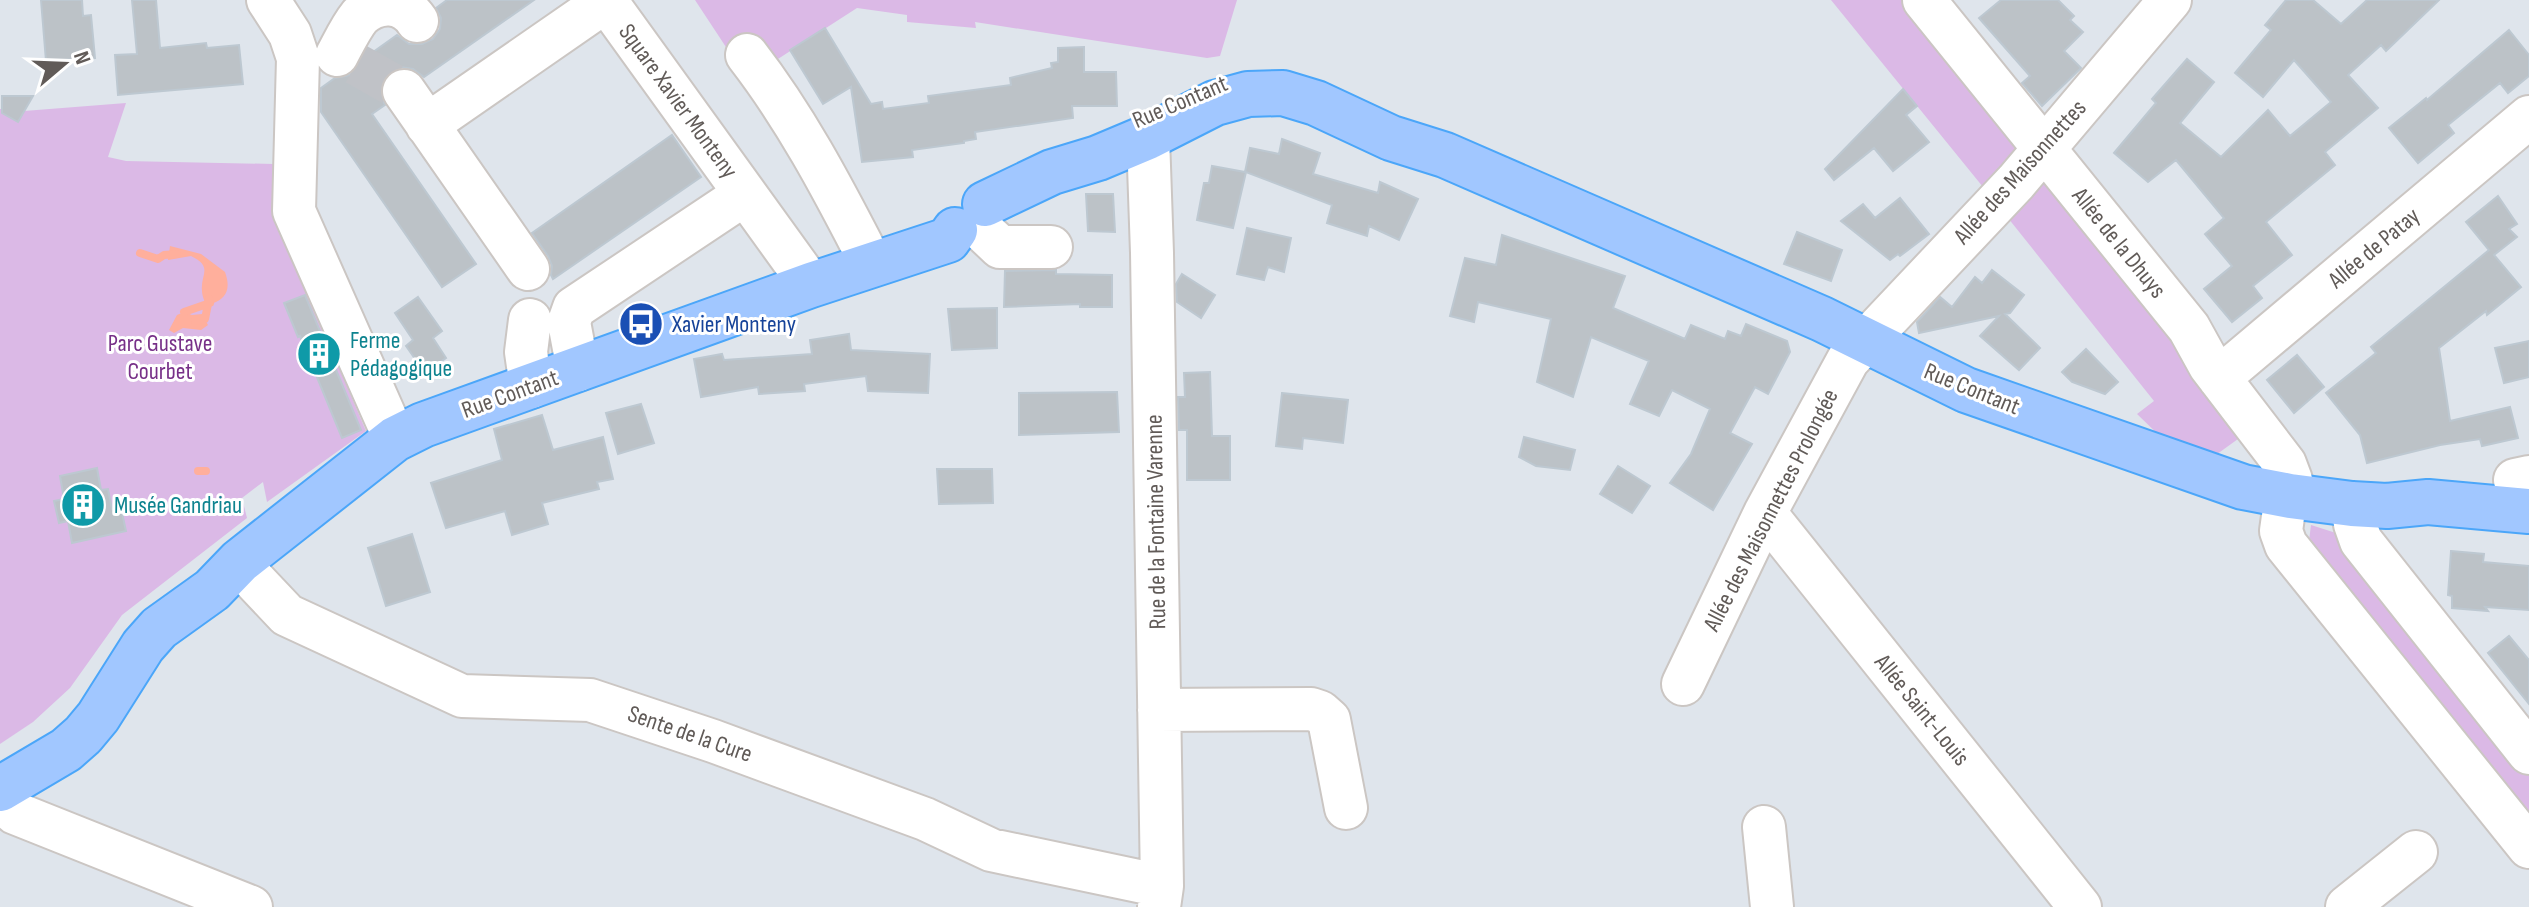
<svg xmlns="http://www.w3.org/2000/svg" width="2529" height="907" viewBox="0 0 2529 907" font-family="'Sofia Sans Condensed',sans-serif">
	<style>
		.green { fill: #dbb9e6 }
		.water { fill: #ffaf9c }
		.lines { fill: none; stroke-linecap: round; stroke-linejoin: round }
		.stream { stroke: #ffaf9c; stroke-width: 8 }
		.building { fill: #bcc2c7; stroke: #bdc8d1; stroke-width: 2 }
		.minor-tunnel { stroke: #c0c2c7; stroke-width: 42; stroke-dasharray: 42 21; stroke-linecap: butt }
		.minor-casing { stroke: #cbc6c3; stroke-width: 46 }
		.major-casing { stroke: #4ba6f9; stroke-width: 48 }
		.minor { stroke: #fff; stroke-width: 42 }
		.major { stroke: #a1c7ff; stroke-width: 44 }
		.labels { text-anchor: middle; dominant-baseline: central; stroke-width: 6; stroke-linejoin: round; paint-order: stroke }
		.street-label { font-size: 24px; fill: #615b58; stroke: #fff }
		.transit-label { font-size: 24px; fill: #164399; stroke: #fff; text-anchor: start }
		.culture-label { font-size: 24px; fill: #0d838f; stroke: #fff; text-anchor: start }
		.park-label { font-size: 24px; fill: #773088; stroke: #fff }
	</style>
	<rect width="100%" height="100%" fill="#dfe5ec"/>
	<path class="green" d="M695 0H1237L1220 56 1207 58 975 22 976 28 907 22V15L857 8 747 79Z
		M1831 0H1926L2256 426 2195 470 2137 414 2154 401 1996 203Z
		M126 103 108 157 126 161 274 164 275 217 366 431 267 502 263 482 242 498 247 518 122 615 70 688 33 722 0 744V109L24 111Z
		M2311 525 2361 541 2529 753V822L2309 541Z"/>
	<path class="water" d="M170 246 201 254 225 272C231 288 227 299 211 304L209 310C206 305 202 297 202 291 200 275 214 267 191 256L168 260Z
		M184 312 192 315 202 314 208 325 201 330 183 328 174 333 169 330 177 315Z"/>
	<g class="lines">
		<path class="stream" d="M140 253 158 259 164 255 177 254
			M184 312 210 303
			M195 321 205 319 209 299
			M198 471H206
			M213 505 222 512"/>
	</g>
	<path class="building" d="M41 0H82L83 16 91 15 95 58 46 61Z
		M132 0H156L160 48 206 43 207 48 239 45 243 84 118 95 115 55 137 54Z
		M447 0H534L424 77 413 69 401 67 390 72 382 82 380 94 385 105 372 114 476 264 442 287 321 112V88L335 78 350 75 362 60 397 35 409 44H422L433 39 440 29 441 18 436 8Z
		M2001 0H2058L2074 16 2070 20 2083 32 2064 51 2081 68 2042 106 2022 83 2030 76 1979 18Z
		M2286 0H2313L2341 24 2367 0H2439L2386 51 2381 45 2348 75 2378 108 2325 152 2335 165 2266 222 2292 255 2253 286 2262 298 2232 322 2204 289 2232 266 2205 234 2224 218 2176 160 2148 182 2114 153 2156 103 2152 99 2187 59 2214 82 2180 123 2221 157 2268 110 2290 136 2331 102 2294 60 2263 97 2235 73 2271 30 2265 25Z
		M825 28 871 104 882 102 883 109 929 103 928 96 1011 85 1010 78 1052 68 1051 63 1058 62V48L1084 47V72H1116L1117 106H1072L1073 118 975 132 976 139 964 141V143L912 150 913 157 862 162 851 87 823 104 790 50Z
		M2509 30 2529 55V76L2508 93 2500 83 2448 125 2454 133 2418 163 2389 128 2426 98 2427 100Z
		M1903 89 1917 106 1906 115 1929 142 1893 171 1874 148 1834 180 1825 169Z
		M2 96H33L18 122 2 113Z
		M672 135 701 177 553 279 551 275 552 266 548 256 532 233Z
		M1282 139 1320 153 1313 174 1378 193 1380 182 1418 199 1399 240 1369 226 1367 236 1327 223 1332 205 1246 172 1233 228 1197 220 1204 183H1209L1212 166 1245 172 1250 148 1279 154Z
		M1086 194H1113L1115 232 1088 231Z
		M2498 196 2517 224 2509 229 2517 237 2494 255 2521 287 2487 315 2486 311 2439 348 2450 421 2510 407 2518 438 2482 446 2480 439 2440 445 2367 463 2360 435 2326 393 2376 353 2371 347 2489 250 2466 222Z
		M1900 198 1929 234 1900 256 1898 254 1890 260 1841 221 1863 204 1875 218Z
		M1247 228 1291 238 1284 272 1268 267 1264 280 1237 274Z
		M1797 232 1842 250 1831 281 1784 264Z
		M1502 235 1625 276 1613 308 1685 339 1691 325 1725 339 1728 331 1741 336 1746 324 1787 341 1790 352 1768 394 1755 387 1730 433 1752 444 1713 510 1670 483 1691 454 1710 409 1672 390 1659 416 1630 404 1649 361 1591 337 1573 397 1537 382 1551 319 1478 302 1474 322 1450 316 1465 258 1496 265Z
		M1056 270V274L1112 275V307H1080V304L1004 307 1005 271Z
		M1992 270 2024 295 2010 313 2005 314 2040 348 2019 370 1980 336 1999 316 1919 333 1917 322 1940 297 1952 307 1975 277 1982 283Z
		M1182 274 1215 295 1201 318 1177 302 1176 284Z
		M305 295 361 430 342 438 300 336 298 337 284 303Z
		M418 297 442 331 433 338 446 358 425 373 406 346 413 340 395 313Z
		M997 308V348L952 350 948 309Z
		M849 334 851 350 930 354 928 393 868 391 866 376 804 384 805 391 759 394 758 387 701 397 694 359 722 354 724 360 812 354 810 340Z
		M2529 341V377L2504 383 2495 348Z
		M2086 349 2118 382 2105 394 2072 382 2062 372Z
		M2297 355 2324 387 2294 413 2267 380Z
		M1210 372 1212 436H1230V480H1187V430H1179L1178 397H1185L1184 373Z
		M1117 392 1119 432 1019 435V393Z
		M1282 393 1348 400 1343 443 1303 438 1302 449 1276 446Z
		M641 404 654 443 618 454 606 413Z
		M542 415 553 450 603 437 613 479 597 482 599 489 542 503 548 524 512 535 505 511 446 528 431 483 502 460 494 429Z
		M1524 437 1575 450 1570 470 1536 466 1519 457Z
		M1618 466 1650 486 1632 513 1600 494Z
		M97 468 101 490 108 489 112 509 121 508 126 531 72 543 68 521 59 523 54 501 64 499 60 476Z
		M937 469H992L993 503 939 504Z
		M412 534 430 592 386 606 368 548Z
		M2451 551 2484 554 2483 562 2529 566V610L2485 607 2488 611 2452 608V596L2448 595Z
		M2509 636 2529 660V704L2488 653Z"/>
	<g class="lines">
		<path class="minor-tunnel" d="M356 64 404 91"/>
		<g class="minor-casing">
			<path id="minor" d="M268 0 290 34 298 58 294 211 395 439
				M1924 0 2189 328 2210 366 2285 464 2291 480 2290 496
				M337 55C344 42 351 27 360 16 378 0 403 0 417 21
				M747 55C795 117 831 185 867 255
				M404 91 528 269
				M427 125 606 1 811 285
				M1148 137 1152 253 1162 886 1159 907
				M981 229 1000 247H1051
				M530 320 526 352 531 387
				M578 370 569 322 574 308 745 194
				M2219 378 2529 117
				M2515 480 2529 477
				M2286 495 2281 531 2286 545 2529 847
				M2352 504 2355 524 2361 541 2529 753
				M1765 513 2080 907
				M240 561 253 579 287 615 462 696 590 700 713 741 925 819 991 850 1162 886
				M1683 684 1765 513 1848 360 2016 182 2170 0
				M1159 710 1311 709 1320 712 1329 720 1346 808
				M0 795 15 813 251 907
				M1764 827 1772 907
				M2347 907 2416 852"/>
		</g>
		<g class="major-casing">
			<path id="major" d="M985 204 1052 172 1098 158 1148 137 1215 103 1248 94 1283 93 1316 103 1391 138 1445 155 1822 319 1966 390 2243 487 2290 496 2352 504 2387 506 2428 502 2529 511
				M0 789 66 750 83 735 98 717 143 646 159 628 212 590 240 561 395 439 423 425 811 285 948 240 955 230"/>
		</g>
		<use href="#minor" class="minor"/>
		<use href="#major" class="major"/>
	</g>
	<defs>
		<g id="bus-disc" transform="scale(2.3)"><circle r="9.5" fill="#1a4fb4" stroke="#fff"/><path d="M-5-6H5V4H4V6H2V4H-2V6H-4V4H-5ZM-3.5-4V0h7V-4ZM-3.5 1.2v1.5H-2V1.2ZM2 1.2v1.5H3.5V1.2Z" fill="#fff"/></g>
		<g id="building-disc" transform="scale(2.3)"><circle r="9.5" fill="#0f9aa8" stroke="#fff"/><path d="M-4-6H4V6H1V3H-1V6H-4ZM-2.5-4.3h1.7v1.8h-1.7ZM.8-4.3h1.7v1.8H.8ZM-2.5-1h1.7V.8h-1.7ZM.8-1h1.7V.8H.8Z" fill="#fff"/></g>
	</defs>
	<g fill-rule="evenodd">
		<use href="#bus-disc" x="641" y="324"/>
		<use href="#building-disc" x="319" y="354"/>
		<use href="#building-disc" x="83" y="505"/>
	</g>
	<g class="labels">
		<g class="street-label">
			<text transform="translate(678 101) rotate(54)">Square Xavier Monteny</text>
			<text transform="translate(1180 102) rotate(-23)">Rue Contant</text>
			<text transform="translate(2020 172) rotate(-48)">Allée des Maisonnettes</text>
			<text transform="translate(2119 243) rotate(51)">Allée de la Dhuys</text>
			<text transform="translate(2374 248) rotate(-40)">Allée de Patay</text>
			<text transform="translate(1972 389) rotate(22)">Rue Contant</text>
			<text transform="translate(510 394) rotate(-20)">Rue Contant</text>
			<text transform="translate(1771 510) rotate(-63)">Allée des Maisonnettes Prolongée</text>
			<text transform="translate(1156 522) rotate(-91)">Rue de la Fontaine Varenne</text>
			<text transform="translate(1922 710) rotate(51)">Allée Saint-Louis</text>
			<text transform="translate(690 734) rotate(19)">Sente de la Cure</text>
		</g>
		<g class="transit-label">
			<text x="672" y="324">Xavier Monteny</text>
		</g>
		<g class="culture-label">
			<text x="350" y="340">Ferme<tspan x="350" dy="28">Pédagogique</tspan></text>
			<text x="114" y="505">Musée Gandriau</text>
		</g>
		<g class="park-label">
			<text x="160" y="343">Parc Gustave<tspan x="160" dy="28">Courbet</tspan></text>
		</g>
	</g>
	<g transform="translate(64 64) rotate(71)" stroke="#ffffff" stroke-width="6" paint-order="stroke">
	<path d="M0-6L14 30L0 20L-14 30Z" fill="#615b58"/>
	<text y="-12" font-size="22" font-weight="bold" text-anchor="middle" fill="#615b58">N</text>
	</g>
</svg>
